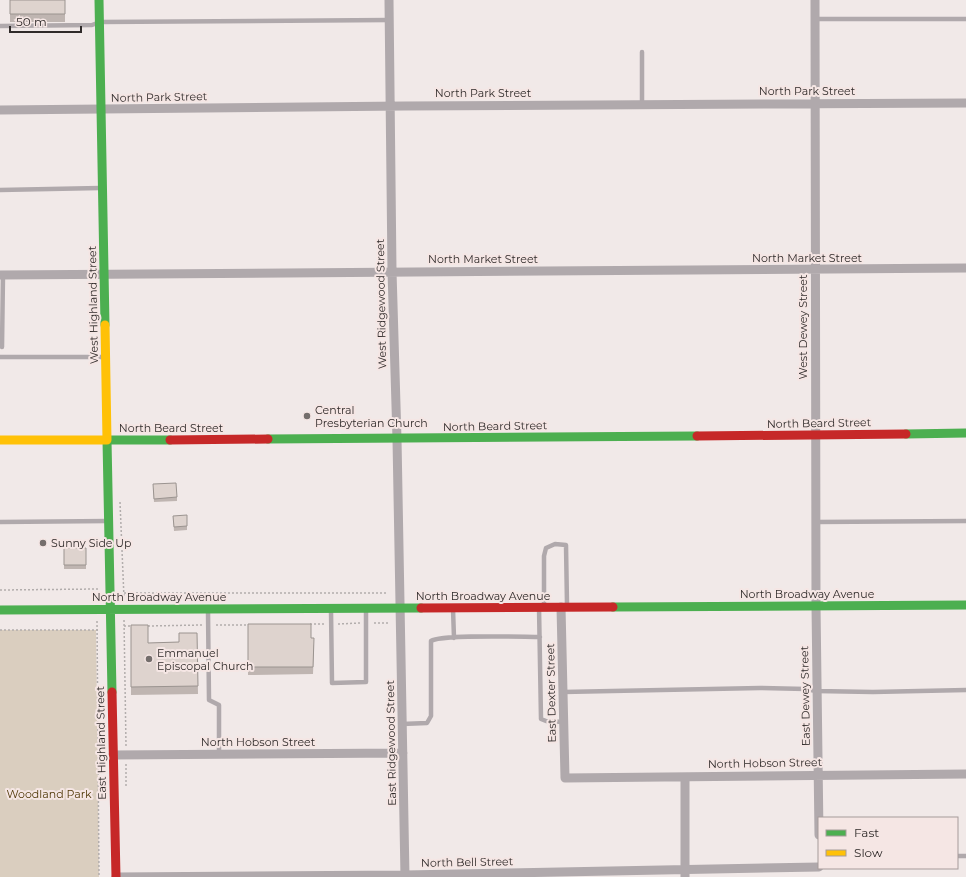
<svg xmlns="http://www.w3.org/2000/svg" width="966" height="877" viewBox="0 0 966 877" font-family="Montserrat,sans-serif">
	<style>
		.green { fill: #dacebf }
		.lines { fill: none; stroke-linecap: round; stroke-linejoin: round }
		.path { stroke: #b2adac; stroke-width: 1.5; stroke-dasharray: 2 2; stroke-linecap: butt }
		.lane { stroke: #b0a9ac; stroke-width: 4.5 }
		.street { stroke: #b0a9ac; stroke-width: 9 }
		.fast { stroke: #4caf50; stroke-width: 9 }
		.slow { stroke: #ffc107; stroke-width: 9 }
		.jam { stroke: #c62828; stroke-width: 9 }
		.wall { fill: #bfb5b1 }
		.building { fill: #ded3ce; stroke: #9b9490 }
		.poi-dot { fill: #746e6c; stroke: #f5e6e4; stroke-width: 1.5 }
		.labels { text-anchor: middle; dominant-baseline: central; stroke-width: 4; stroke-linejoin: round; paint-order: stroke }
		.street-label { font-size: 11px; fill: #302b2a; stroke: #f5e6e4 }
		.poi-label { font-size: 11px; fill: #302b2a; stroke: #f5e6e4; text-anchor: start }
		.park-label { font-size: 11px; fill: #4e3605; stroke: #f5e6e4 }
	</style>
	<rect width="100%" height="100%" fill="#f1e9e8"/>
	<path class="green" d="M0 630H96L99 877H0Z"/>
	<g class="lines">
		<path class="path" d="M120 502 124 598
			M0 590 98 589
			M124 593H388
			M124 620 126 746
			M97 621 99 877
			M374 623H388
			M310 624H324
			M338 624 360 623
			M216 625H250
			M124 626H132
			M148 626 202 625
			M0 630H100
			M126 764V786"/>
		<path class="lane" d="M815 19H966
			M0 26 92 25 100 22 389 20
			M642 52V104
			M0 190 100 188
			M2 347 3 275
			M0 357H104
			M0 522 108 521
			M816 522 966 521
			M544 606V556L546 548 555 544 566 545 567 605
			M539 607 541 719 546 721 563 722
			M453 609 454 638
			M331 610 332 683 366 682V610
			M208 611 209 700 219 705V754
			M563 692 760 688 806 689 816 691 873 692 966 690
			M402 724 427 723 431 716V641C442 634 522 637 540 637
			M957 856H966"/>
		<path class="street" d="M389 0 392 271 397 439 405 877
			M815 0 816 606 819 835
			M0 110 404 106 966 103
			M0 275 966 268
			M561 607 565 778 966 774
			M113 755 403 753
			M685 777V877
			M116 877 405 875 819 867"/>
		<path class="fast" d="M99 0 105 325
			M906 434 966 433
			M268 439 697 436
			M613 607 966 605
			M0 610 421 608
			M112 692 107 440H170"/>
		<path class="slow" d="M0 440H107L105 325"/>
		<path class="jam" d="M697 436 906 434
			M170 440 268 439
			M421 608 613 607
			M112 692 116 877"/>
	</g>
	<path class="wall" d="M10 0H65V22H10Z
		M153 488 177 497V501L154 502Z
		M173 516 187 526V530L174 531Z
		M64 548H86V569H64Z
		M248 624 311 638 314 646 313 674 248 675Z
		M131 625 148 643 179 642 197 633 198 694 131 695Z"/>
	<path class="building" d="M10 0H65V14H10Z
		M176 483 177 497 154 499 153 484Z
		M187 515V526L174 527 173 516Z
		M64 548H86V565H64Z
		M248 624H311V638H314L313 667H248Z
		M131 625H148V643L179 642V633H197L198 686 131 687Z"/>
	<g class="poi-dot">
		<circle cx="307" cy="416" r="4"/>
		<circle cx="43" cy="543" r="4"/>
		<circle cx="149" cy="659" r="4"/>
	</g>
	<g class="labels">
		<g class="street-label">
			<text x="807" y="91">North Park Street</text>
			<text x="483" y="93">North Park Street</text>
			<text transform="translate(159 97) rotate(-1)">North Park Street</text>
			<text x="807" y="258">North Market Street</text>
			<text x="483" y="259">North Market Street</text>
			<text transform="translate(381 304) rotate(-91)">West Ridgewood Street</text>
			<text transform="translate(93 305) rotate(-91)">West Highland Street</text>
			<text transform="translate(803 327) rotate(-90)">West Dewey Street</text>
			<text transform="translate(819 423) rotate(-1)">North Beard Street</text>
			<text transform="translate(495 426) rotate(-1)">North Beard Street</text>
			<text x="171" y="428">North Beard Street</text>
			<text x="807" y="594">North Broadway Avenue</text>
			<text x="483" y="596">North Broadway Avenue</text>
			<text x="159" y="597">North Broadway Avenue</text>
			<text transform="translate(551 693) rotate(-91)">East Dexter Street</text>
			<text transform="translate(805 696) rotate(-91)">East Dewey Street</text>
			<text x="258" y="742">North Hobson Street</text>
			<text transform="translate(101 743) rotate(-91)">East Highland Street</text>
			<text transform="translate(391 743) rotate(-91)">East Ridgewood Street</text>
			<text transform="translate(765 763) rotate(-1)">North Hobson Street</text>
			<text transform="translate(467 862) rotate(-1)">North Bell Street</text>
		</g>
		<g class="poi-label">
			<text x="315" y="410">Central<tspan x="315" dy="13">Presbyterian Church</tspan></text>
			<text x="51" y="543">Sunny Side Up</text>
			<text x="157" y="653">Emmanuel<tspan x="157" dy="13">Episcopal Church</tspan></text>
		</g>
		<g class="park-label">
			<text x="49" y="794">Woodland Park</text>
		</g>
	</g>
	<rect x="818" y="817" width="140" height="52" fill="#f5e6e4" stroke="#a69b9a"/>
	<rect x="826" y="830" width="20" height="6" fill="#4caf50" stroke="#a69b9a"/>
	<text x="854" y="837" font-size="12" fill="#302b2a">Fast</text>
	<rect x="826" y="850" width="20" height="6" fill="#ffc107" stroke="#a69b9a"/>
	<text x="854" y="857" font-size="12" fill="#302b2a">Slow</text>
	<path d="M10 26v6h71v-6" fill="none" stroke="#302b2a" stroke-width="2"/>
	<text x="16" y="26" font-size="12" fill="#302b2a" stroke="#f5e6e4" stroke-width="3" paint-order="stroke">50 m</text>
</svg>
